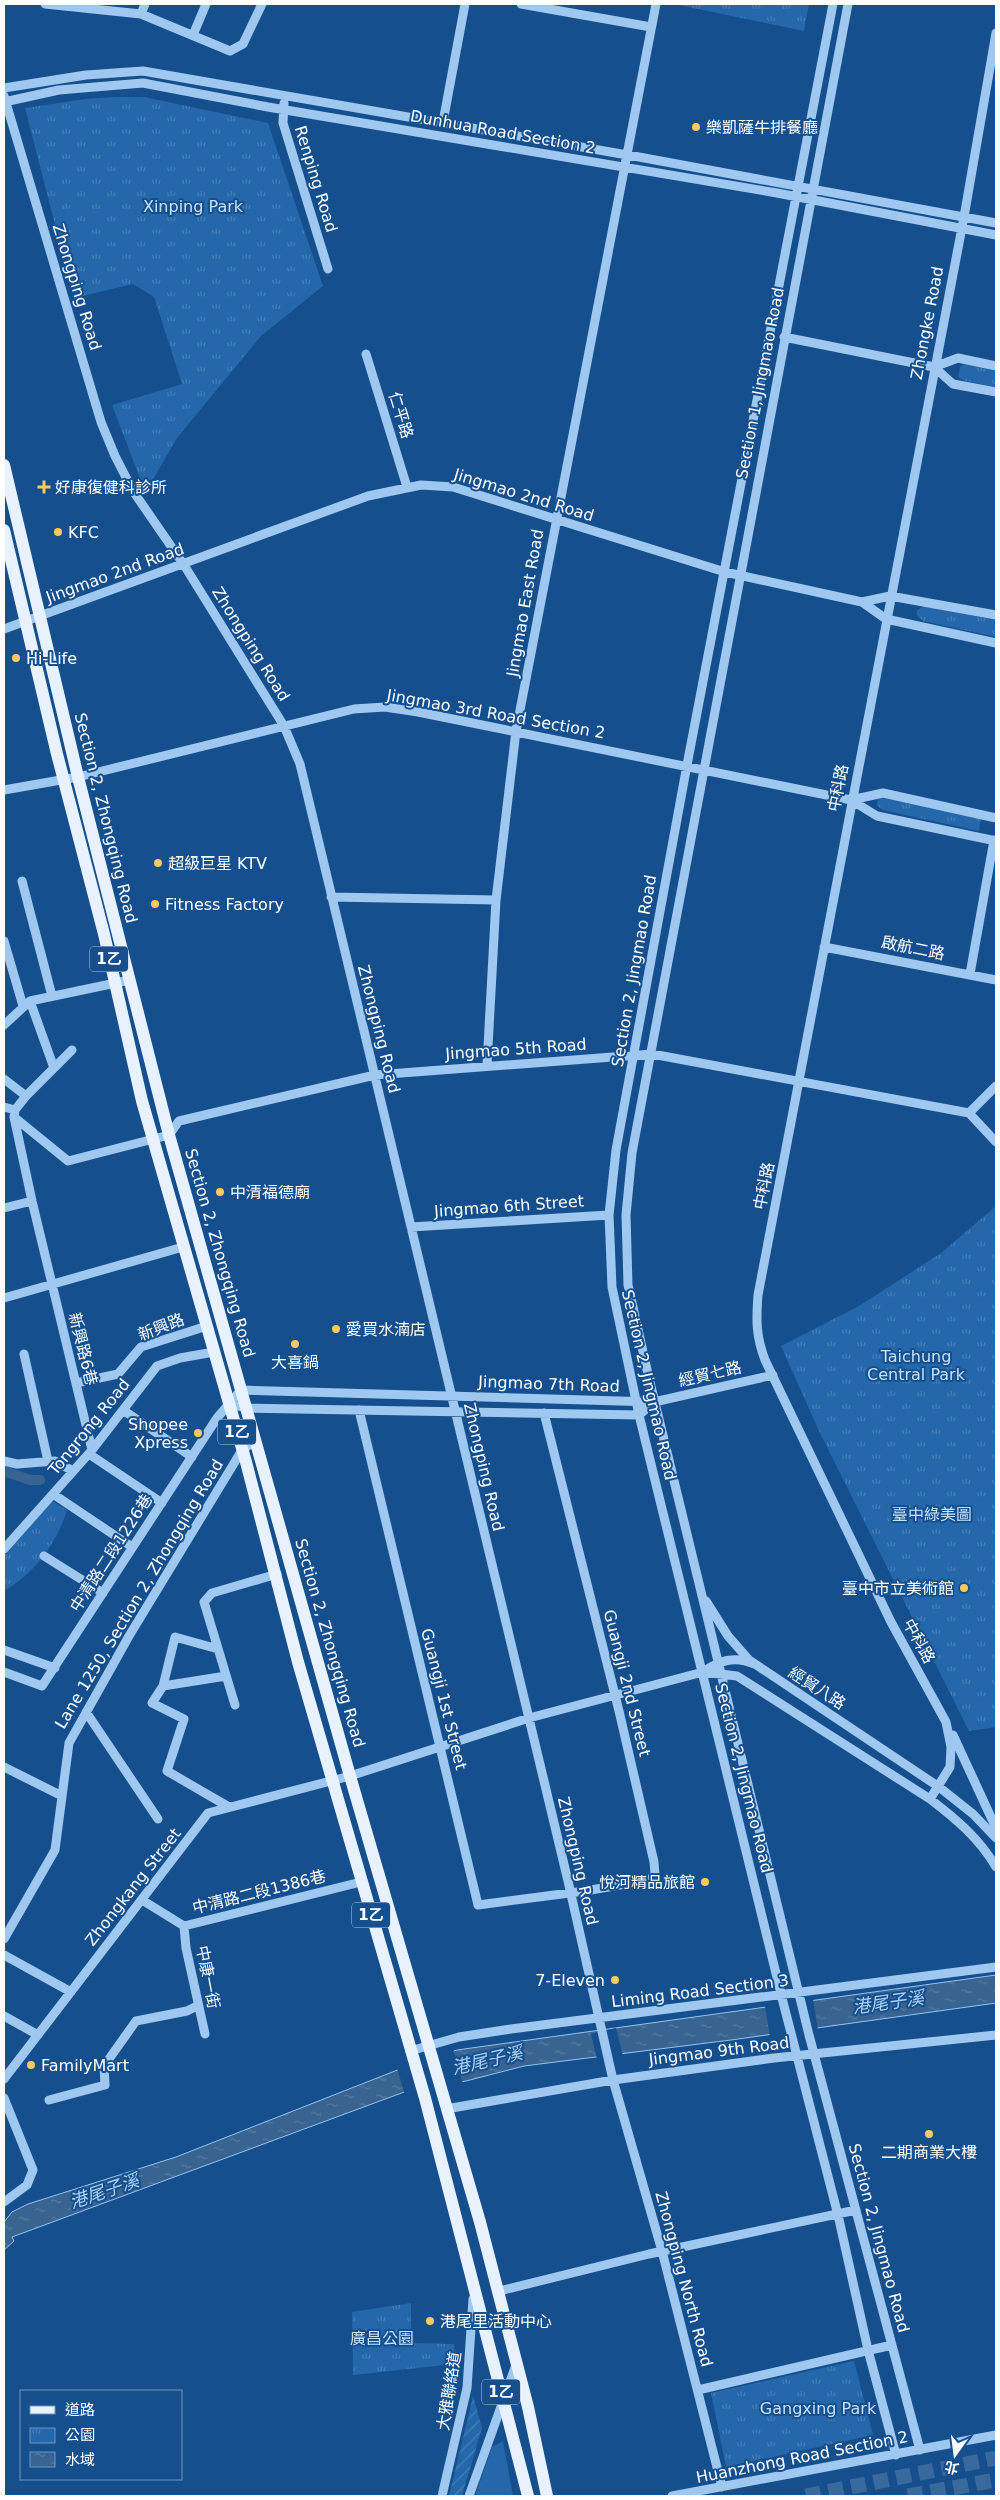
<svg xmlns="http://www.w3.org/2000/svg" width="1000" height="2500" viewBox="0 0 1000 2500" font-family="'DejaVu Sans','Noto Sans TC',sans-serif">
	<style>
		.grass { fill: #2467ab }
		.park { fill: url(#park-tufts) }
		.garden { fill: url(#garden-furrows) }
		.water { fill: url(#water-ripples); stroke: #91c3f3 }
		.pier { fill: #154f8e }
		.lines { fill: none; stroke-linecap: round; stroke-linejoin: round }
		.canal { stroke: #396491; stroke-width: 10 }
		.highway-tunnel { stroke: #38699f; stroke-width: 15; stroke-dasharray: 15 8; stroke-linecap: butt }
		.minor { stroke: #9fc8f0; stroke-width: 9 }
		.major { stroke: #e8f2ff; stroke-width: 12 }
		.poi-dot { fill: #ffc95e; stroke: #154f8e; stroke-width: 2 }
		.labels { text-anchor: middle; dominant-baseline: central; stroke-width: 4; stroke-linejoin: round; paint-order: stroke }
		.shield { fill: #154f8e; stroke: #b9cadd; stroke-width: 1 }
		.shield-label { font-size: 15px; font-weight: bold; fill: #fff }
		.poi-label { font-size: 16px; fill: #fff; stroke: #154f8e; text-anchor: start }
		.street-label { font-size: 16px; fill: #fff; stroke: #154f8e }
		.park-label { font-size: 16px; fill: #c6e1fc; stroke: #154f8e }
		.water-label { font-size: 18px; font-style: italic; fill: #abd2f7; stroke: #154f8e }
	</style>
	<defs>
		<pattern id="park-tufts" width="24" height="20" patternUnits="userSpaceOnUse" patternTransform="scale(1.25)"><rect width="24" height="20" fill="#2467ab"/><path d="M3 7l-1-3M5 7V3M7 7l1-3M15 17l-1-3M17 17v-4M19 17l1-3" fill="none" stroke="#457eb8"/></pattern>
		<pattern id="garden-furrows" width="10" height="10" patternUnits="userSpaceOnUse" patternTransform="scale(1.25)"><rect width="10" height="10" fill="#2467ab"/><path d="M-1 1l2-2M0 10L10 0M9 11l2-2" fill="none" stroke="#457eb8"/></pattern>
		<pattern id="water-ripples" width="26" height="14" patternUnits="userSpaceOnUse" patternTransform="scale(1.25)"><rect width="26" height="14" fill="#396491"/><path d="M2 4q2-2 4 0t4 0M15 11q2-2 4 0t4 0" fill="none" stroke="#577ba2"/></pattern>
	</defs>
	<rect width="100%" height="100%" fill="#154f8e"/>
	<path class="grass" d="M503 2441 513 2496H475L492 2447Z"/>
	<path class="park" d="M674 4H809L804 31Z
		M115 97H144L268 123 323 286 261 336 177 438 152 481H141L112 405 182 384 154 297 133 284 74 298 25 108 85 99Z
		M964 364 996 371V387L965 381 958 377 960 367Z
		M925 606 996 620V637L923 621 917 615V610Z
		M882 798 981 818 979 831 882 810 877 805 878 799Z
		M996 1206V1727L969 1731 819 1431 781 1346 859 1306 941 1253Z
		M52 1501 67 1510C57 1543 34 1574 4 1591V1556Z
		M411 2303V2343L454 2344 455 2364 353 2375 352 2312Z
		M854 2361 873 2435 726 2467 711 2393Z"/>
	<path class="garden" d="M473 2396 482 2428 462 2496H449Z"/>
	<path class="water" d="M996 1975V2003L731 2040 524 2066 466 2081 407 2091 12 2237 14 2241 4 2250V2222L12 2212 28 2204 176 2157 400 2069 457 2050Z"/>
	<path class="pier" d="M813 1999 818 2031 770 2037 765 2006Z
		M616 2028 623 2056 597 2059 591 2034Z
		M453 2049 463 2084 405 2095 397 2068Z"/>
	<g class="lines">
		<path class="canal" d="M4 1471 30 1480H40"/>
		<path class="highway-tunnel" d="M806 2496 996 2458
			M908 2496 996 2480"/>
		<path class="minor" d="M45 4 141 14 230 51 243 44 262 4
			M521 4 651 27
			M833 4 687 765 616 1150 609 1215 612 1287 639 1415 783 2002 838 2215 868 2350 896 2455
			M848 4 632 1153 626 1215 628 1285 648 1374 809 2035 920 2450
			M141 14 145 4
			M193 35 206 4
			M4 88 86 75 143 71 639 157 996 223
			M4 96 101 422 115 456 133 491 184 565 284 726 300 764 568 1881 613 2080 662 2251 722 2487
			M4 102 59 90 143 83 268 107 777 193 996 235
			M284 103 283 123 328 269
			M443 122 465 4
			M784 337 934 367 953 384 996 392
			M366 354 407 487
			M934 367 958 358 996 366
			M862 602 886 619 996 643
			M4 629 368 496 421 485 453 487 725 572 862 602 890 596 996 615
			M4 790 78 777 354 709 385 707 418 712 851 800 877 816 996 841
			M851 800 883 793 996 818
			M22 881 52 996
			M331 897 496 900
			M4 941 23 1006
			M824 947 996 980
			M970 974 994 840
			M30 1001 54 1068
			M4 1025 30 1001 130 980
			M487 1065 496 900 516 731 656 4
			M4 1079 26 1096 15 1110
			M26 1096 72 1050
			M4 1107 15 1110
			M15 1110 14 1117 32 1201 92 1450
			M969 1113 996 1086
			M14 1117 68 1161 169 1135 179 1121 375 1075 652 1054 969 1113 996 1142
			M4 1208 32 1201
			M411 1227 609 1215
			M4 1298 183 1247
			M24 1354 48 1461
			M76 1383 118 1374 141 1347 207 1326
			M230 1404 246 1408 639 1415 654 1402
			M123 1410 192 1457
			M359 1410 478 1905 585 1891 649 1880 655 1875 654 1862 619 1711 544 1413
			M89 1454 162 1503
			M4 1461 17 1464 55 1461 73 1471
			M53 1494 132 1547
			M4 1549 92 1450 157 1366 180 1358 214 1352
			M44 1556 103 1593
			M706 1601 728 1636 749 1660 939 1787 973 1814 996 1838
			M4 1650 55 1668
			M4 1672 42 1686 217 1418 241 1390 654 1402 773 1375
			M703 1672 737 1676 930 1799C956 1819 979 1838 996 1867
			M226 1676 163 1686 152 1703 184 1719 167 1771 229 1807
			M163 1686 175 1637 218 1649
			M235 1705 204 1602 212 1593 277 1574
			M86 1712 158 1819
			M953 1735 996 1828
			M4 1767 62 1796
			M930 1799 950 1767 951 1747 946 1722 891 1622 765 1360C756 1336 756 1321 758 1295L964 217 996 33
			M142 1900 184 1926 361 1882
			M184 1926 186 1948 205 2034
			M4 1939 55 1850 69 1743 129 1636 233 1465 242 1450 256 1440
			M4 1955 71 1992
			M4 2016 38 2035
			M410 2051 459 2037 511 2029 996 1967
			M4 2079 208 1813 350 1776 529 1718 703 1672C719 1661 734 1655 754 1664
			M4 2098 33 2170 27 2185 4 2202
			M49 2100 105 2085 104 2066 136 2021 187 2011 197 2006
			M446 2109 613 2080 774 2058 996 2035
			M499 2291 649 2254 856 2210
			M698 2390 892 2345
			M442 2496 467 2388 473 2299
			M469 2496 517 2362
			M672 2496 996 2435"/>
		<path class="major" d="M4 465 78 777 169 1135 350 1776 480 2222 528 2407 547 2496
			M4 530 57 754 104 934 142 1101 246 1462 298 1662 425 2098 528 2496"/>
	</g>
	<g class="poi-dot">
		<circle cx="696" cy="127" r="5"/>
		<path d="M41.5 479.5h5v5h5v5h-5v5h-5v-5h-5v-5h5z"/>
		<circle cx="58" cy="532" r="5"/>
		<circle cx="16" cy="658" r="5"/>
		<circle cx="158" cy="863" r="5"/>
		<circle cx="155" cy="904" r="5"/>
		<circle cx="220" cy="1192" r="5"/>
		<circle cx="336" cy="1329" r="5"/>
		<circle cx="295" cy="1344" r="5"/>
		<circle cx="198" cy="1433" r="5"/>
		<circle cx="964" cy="1588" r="5"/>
		<circle cx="705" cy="1882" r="5"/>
		<circle cx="615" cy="1980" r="5"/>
		<circle cx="31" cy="2065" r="5"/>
		<circle cx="929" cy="2134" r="5"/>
		<circle cx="430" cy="2321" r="5"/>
	</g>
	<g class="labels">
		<g class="shield">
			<rect x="90" y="946.5" width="38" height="25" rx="4"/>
			<rect x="218" y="1419.5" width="38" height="25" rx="4"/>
			<rect x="352" y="1902.5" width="38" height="25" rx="4"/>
			<rect x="482" y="2379.5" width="38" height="25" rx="4"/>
		</g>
		<g class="shield-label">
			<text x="109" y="959">1乙</text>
			<text x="237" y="1432">1乙</text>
			<text x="371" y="1915">1乙</text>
			<text x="501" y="2392">1乙</text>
		</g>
		<g class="poi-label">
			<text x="706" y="127">樂凱薩牛排餐廳</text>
			<text x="55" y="487">好康復健科診所</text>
			<text x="68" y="532">KFC</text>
			<text x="26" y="658">Hi-Life</text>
			<text x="168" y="863">超級巨星 KTV</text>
			<text x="165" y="904">Fitness Factory</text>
			<text x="230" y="1192">中清福德廟</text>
			<text x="346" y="1329">愛買水湳店</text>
			<text x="295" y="1362" text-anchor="middle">大喜鍋</text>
			<text x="188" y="1424" text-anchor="end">Shopee<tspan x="188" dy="18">Xpress</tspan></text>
			<text x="954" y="1588" text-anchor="end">臺中市立美術館</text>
			<text x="695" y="1882" text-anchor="end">悅河精品旅館</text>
			<text x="605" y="1980" text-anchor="end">7-Eleven</text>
			<text x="41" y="2065">FamilyMart</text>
			<text x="929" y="2152" text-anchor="middle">二期商業大樓</text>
			<text x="440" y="2321">港尾里活動中心</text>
		</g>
		<g class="street-label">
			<text transform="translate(503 132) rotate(10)">Dunhua Road Section 2</text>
			<text transform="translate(316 179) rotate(73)">Renping Road</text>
			<text transform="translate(77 287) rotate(73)">Zhongping Road</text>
			<text transform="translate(927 323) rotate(-79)">Zhongke Road</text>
			<text transform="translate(760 383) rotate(-79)">Section 1, Jingmao Road</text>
			<text transform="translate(401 415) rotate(73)">仁平路</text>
			<text transform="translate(524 495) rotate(17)">Jingmao 2nd Road</text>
			<text transform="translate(115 573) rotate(-20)">Jingmao 2nd Road</text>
			<text transform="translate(525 603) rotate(-80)">Jingmao East Road</text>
			<text transform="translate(251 644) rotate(58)">Zhongping Road</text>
			<text transform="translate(496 714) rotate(10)">Jingmao 3rd Road Section 2</text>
			<text transform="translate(838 788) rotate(-79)">中科路</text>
			<text transform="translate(106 818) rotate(76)">Section 2, Zhongqing Road</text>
			<text transform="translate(913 948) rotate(11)">啟航二路</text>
			<text transform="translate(634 971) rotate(-80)">Section 2, Jingmao Road</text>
			<text transform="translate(379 1029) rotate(76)">Zhongping Road</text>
			<text transform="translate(516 1049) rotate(-4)">Jingmao 5th Road</text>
			<text transform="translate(764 1186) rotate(-79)">中科路</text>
			<text transform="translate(509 1206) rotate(-4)">Jingmao 6th Street</text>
			<text transform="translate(220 1253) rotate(74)">Section 2, Zhongqing Road</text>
			<text transform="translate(161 1327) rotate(-21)">新興路</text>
			<text transform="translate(83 1349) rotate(76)">新興路6巷</text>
			<text transform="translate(710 1374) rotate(-13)">經貿七路</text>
			<text transform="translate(549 1384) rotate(2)">Jingmao 7th Road</text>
			<text transform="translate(649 1385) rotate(77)">Section 2, Jingmao Road</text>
			<text transform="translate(89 1427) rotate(-51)">Tongrong Road</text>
			<text transform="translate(484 1467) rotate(77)">Zhongping Road</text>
			<text transform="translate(111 1553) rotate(-57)">中清路二段1226巷</text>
			<text transform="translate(139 1594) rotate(-59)">Lane 1250, Section 2, Zhongqing Road</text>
			<text transform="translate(919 1641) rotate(61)">中科路</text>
			<text transform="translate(330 1643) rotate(74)">Section 2, Zhongqing Road</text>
			<text transform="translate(627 1683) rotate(76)">Guangji 2nd Street</text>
			<text transform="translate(817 1688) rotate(33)">經貿八路</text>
			<text transform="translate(444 1699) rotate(76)">Guangji 1st Street</text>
			<text transform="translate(744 1778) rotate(76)">Section 2, Jingmao Road</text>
			<text transform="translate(578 1861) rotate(77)">Zhongping Road</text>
			<text transform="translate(133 1887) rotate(-52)">Zhongkang Street</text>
			<text transform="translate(259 1892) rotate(-14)">中清路二段1386巷</text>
			<text transform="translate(208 1977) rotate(79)">中康一街</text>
			<text transform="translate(700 1991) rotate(-7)">Liming Road Section 3</text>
			<text transform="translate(719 2051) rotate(-7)">Jingmao 9th Road</text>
			<text transform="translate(879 2238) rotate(75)">Section 2, Jingmao Road</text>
			<text transform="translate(684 2279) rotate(75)">Zhongping North Road</text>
			<text transform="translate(449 2391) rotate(-81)">大雅聯絡道</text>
			<text transform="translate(802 2457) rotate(-11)">Huanzhong Road Section 2</text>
		</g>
		<g class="park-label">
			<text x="193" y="206">Xinping Park</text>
			<text x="916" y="1356">Taichung<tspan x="916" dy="18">Central Park</tspan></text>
			<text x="932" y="1514">臺中綠美圖</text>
			<text x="382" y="2338">廣昌公園</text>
			<text x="818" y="2408">Gangxing Park</text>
		</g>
		<g class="water-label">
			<text transform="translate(888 2002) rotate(-8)">港尾子溪</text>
			<text transform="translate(487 2060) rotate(-13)">港尾子溪</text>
			<text transform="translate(104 2191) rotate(-19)">港尾子溪</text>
		</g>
	</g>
	<rect width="1000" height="2500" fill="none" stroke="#ffffff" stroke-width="10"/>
	<rect x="20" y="2390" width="162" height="90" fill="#154f8e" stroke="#7395bb"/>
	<rect x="30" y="2406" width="25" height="8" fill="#e8f2ff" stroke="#7395bb"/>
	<text x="65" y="2415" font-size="15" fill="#ffffff">道路</text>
	<rect x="30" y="2428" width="25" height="15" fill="url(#park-tufts)" stroke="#7395bb"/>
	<text x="65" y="2440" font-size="15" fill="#ffffff">公園</text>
	<rect x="30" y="2452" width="25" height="15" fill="url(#water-ripples)" stroke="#7395bb"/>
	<text x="65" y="2465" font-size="15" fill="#ffffff">水域</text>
	<g transform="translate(955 2455) rotate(194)" stroke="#154f8e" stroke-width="4" paint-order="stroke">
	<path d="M0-4L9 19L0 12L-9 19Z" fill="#ffffff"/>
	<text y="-8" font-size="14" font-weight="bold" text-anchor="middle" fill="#ffffff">北</text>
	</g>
</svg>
